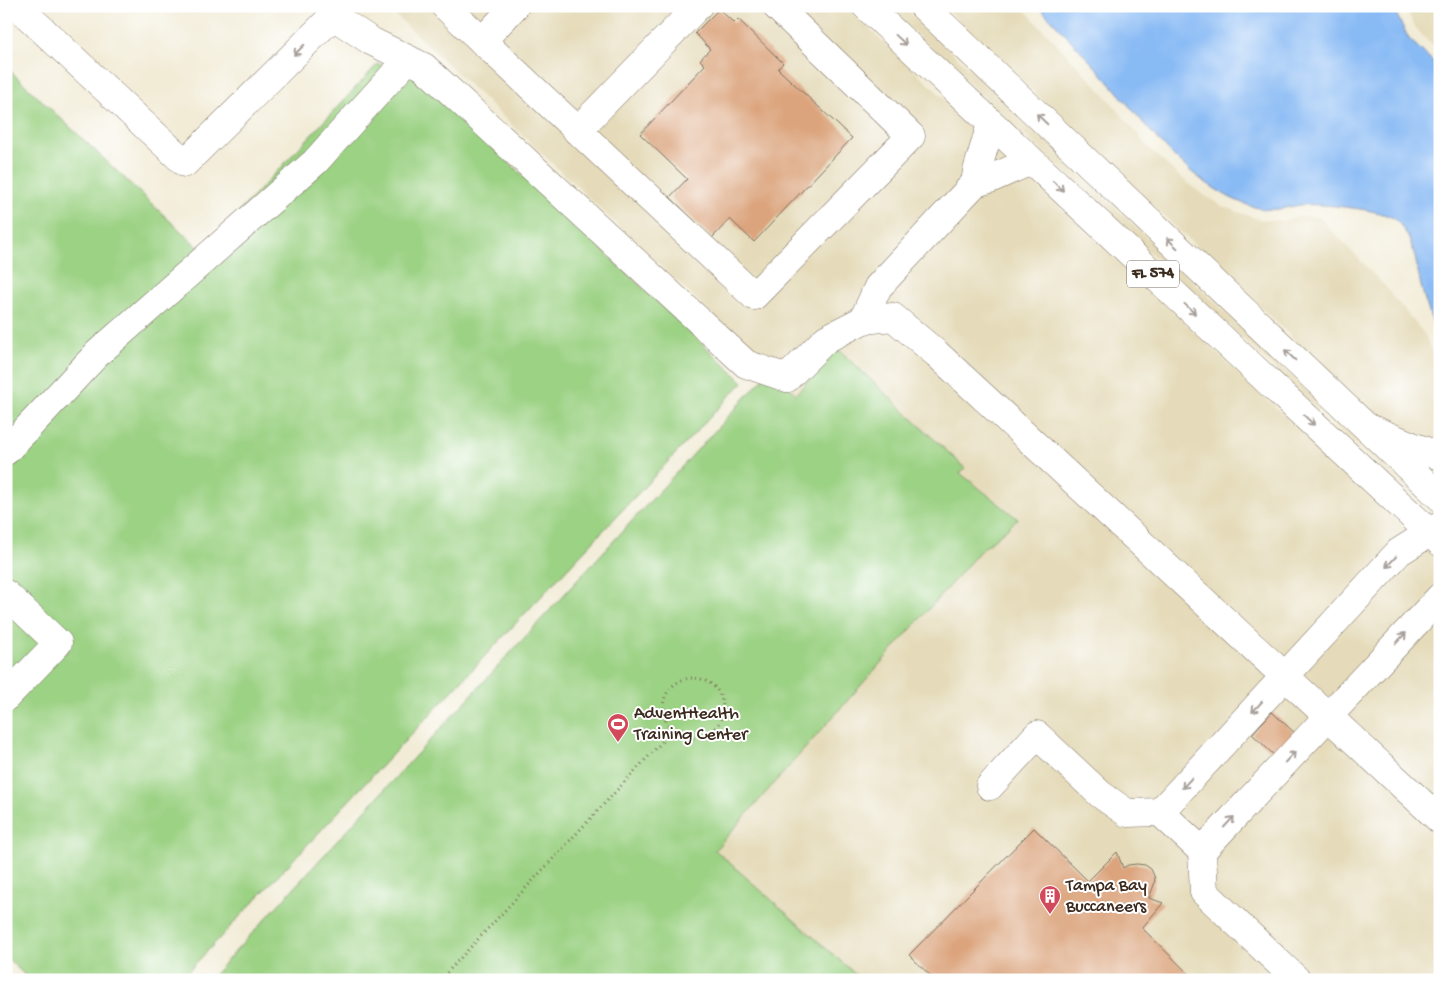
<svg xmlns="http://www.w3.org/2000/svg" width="1446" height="986" viewBox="0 0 1446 986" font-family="'Gochi Hand',sans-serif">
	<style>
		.built { fill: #e5dbba }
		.green { fill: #9cd284; stroke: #6c7e51 }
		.water { fill: #88baf4; stroke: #627289 }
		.building { fill: #dba47d }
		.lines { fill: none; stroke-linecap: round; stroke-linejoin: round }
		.minor-casing { stroke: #7b6e5f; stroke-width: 29 }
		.major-casing { stroke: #7b6e5f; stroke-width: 29 }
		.path { stroke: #7b6e5f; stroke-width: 3; stroke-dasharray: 1 4; stroke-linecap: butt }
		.minor { stroke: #fff; stroke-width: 28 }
		.major { stroke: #fff; stroke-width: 28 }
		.oneway { stroke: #a79f9a }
		.labels { text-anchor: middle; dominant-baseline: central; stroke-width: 4; stroke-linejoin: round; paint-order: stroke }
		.shield { fill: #fff; stroke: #766a62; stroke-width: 1 }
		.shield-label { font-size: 16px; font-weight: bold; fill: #3b2a1e }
		.poi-label { font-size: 18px; fill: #3b2a1e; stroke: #fff; text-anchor: start }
	</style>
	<rect width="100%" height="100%" fill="#fff"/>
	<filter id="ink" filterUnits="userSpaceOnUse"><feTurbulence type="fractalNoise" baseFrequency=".02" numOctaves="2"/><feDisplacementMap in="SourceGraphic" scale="10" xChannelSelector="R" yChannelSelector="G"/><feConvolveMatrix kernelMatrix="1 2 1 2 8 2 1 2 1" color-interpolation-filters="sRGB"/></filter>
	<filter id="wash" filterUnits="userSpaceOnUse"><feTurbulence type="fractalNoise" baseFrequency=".0096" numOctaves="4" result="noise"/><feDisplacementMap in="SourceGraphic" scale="20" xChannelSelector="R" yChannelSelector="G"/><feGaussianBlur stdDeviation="1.12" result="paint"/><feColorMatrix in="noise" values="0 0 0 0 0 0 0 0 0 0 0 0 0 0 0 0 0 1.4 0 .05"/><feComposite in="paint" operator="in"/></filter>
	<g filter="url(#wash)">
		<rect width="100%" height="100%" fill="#f2ecd7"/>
		<path class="built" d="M386 6H845L1440 561V980H862L715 850 980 551 1018 518 960 473 965 468 837 349 796 394Z
			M886 6H903L1440 516V523Z
			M943 6H1021L1105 95 1150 149 1180 177 1202 194 1222 206 1258 219 1283 221 1301 216 1319 217 1383 284 1425 335 1440 369V478Z
			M1404 6H1440V52L1418 32Z"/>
		<path class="green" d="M378 64 419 78 743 382 180 980H30L6 957V67L202 251Z
			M837 348 965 468 960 473 1018 519 980 551 715 850 862 980H209L771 370 796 394Z"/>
		<path class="water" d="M1038 6H1392L1409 39 1440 68V340C1432 322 1426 305 1421 286 1416 263 1414 238 1396 220 1385 209 1316 203 1300 205 1287 207 1276 211 1263 209 1245 206 1225 196 1211 186 1173 162 1144 123 1115 89 1091 61 1064 33 1038 6Z"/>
		<g id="blocks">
			<path class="building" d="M719 9 734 23 738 19 783 63 778 69 852 138 754 242 730 219 712 238 670 197 687 179 640 134 705 65 700 60 710 49 695 33Z
				M1272 712 1296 734 1275 756 1252 734Z
				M1034 828 1088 881 1117 852 1123 868 1128 865 1137 864 1145 865 1151 869 1155 878 1154 885 1149 898 1163 903 1142 928 1195 980H935L909 955Z"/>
		</g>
	</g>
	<g filter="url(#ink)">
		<use href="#blocks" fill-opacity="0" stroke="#7b6e5f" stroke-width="1"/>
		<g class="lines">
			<g class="minor-casing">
				<path id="minor" d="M17 6 185 163 333 16
					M329 6 333 16 371 41 424 67 746 364 787 378 826 339 863 320 893 317 937 354 1440 820
					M445 6 754 296 911 136 776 6
					M482 41 515 6
					M991 124 977 171 975 183 990 179 1031 161
					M577 131 698 6
					M863 320 878 287 975 183
					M1369 428 1412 446 1440 456
					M6 451 98 353 315 162 408 59
					M6 594 58 643 6 697
					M990 786 1037 735 1100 794 1127 813 1160 812 1399 552 1440 526
					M1160 812 1202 851 1204 892 1297 980
					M1202 851 1440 597"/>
			</g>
			<g class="major-casing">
				<path id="major" d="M866 6 1440 542
					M923 6 1440 497"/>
			</g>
			<path class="path" d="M663 708a30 30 0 1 1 60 0a30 30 0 1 1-60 0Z
				M440 980 673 730"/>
			<use href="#minor" class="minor"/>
			<use href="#major" class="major"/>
		</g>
		<defs><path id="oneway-shaft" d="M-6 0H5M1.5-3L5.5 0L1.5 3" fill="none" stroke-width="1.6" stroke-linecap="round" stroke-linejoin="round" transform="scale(1.25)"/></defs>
		<g class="oneway">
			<use href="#oneway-shaft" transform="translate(901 40) rotate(43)"/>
			<use href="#oneway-shaft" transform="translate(299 50) rotate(135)"/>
			<use href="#oneway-shaft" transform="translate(1042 119) rotate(-136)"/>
			<use href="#oneway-shaft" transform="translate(1058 186) rotate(43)"/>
			<use href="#oneway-shaft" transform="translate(1172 243) rotate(-136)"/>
			<use href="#oneway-shaft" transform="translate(1190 309) rotate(43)"/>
			<use href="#oneway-shaft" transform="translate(1290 355) rotate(-136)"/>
			<use href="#oneway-shaft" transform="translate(1309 420) rotate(43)"/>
			<use href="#oneway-shaft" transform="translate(1391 562) rotate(133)"/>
			<use href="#oneway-shaft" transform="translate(1401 638) rotate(-47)"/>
			<use href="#oneway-shaft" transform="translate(1257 707) rotate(133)"/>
			<use href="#oneway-shaft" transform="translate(1290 757) rotate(-47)"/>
			<use href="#oneway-shaft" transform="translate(1187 783) rotate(133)"/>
			<use href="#oneway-shaft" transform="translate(1229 822) rotate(-47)"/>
		</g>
	</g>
	<defs>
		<g id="stadium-pin" transform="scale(1.125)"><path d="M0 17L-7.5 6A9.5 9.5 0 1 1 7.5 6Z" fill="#d1495b" stroke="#fff"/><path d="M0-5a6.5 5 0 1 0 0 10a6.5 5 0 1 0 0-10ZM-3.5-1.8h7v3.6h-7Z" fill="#fff"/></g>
		<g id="building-pin" transform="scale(1.125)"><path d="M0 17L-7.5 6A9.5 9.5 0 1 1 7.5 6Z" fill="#d1495b" stroke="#fff"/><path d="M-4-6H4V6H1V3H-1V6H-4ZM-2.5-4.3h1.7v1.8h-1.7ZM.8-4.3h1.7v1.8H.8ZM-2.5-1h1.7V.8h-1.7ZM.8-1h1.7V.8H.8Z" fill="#fff"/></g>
	</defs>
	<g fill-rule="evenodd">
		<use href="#stadium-pin" x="618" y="724"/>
		<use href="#building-pin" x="1050" y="896"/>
	</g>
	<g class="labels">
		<rect class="shield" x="1127" y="260.5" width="52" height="27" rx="4"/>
		<g class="shield-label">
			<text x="1153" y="274">FL 574</text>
		</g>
		<g class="poi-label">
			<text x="634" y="714">AdventHealth<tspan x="634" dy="21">Training Center</tspan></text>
			<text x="1066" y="886">Tampa Bay<tspan x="1066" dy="21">Buccaneers</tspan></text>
		</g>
	</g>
	<rect width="1446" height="986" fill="none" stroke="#fff" stroke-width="25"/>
</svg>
